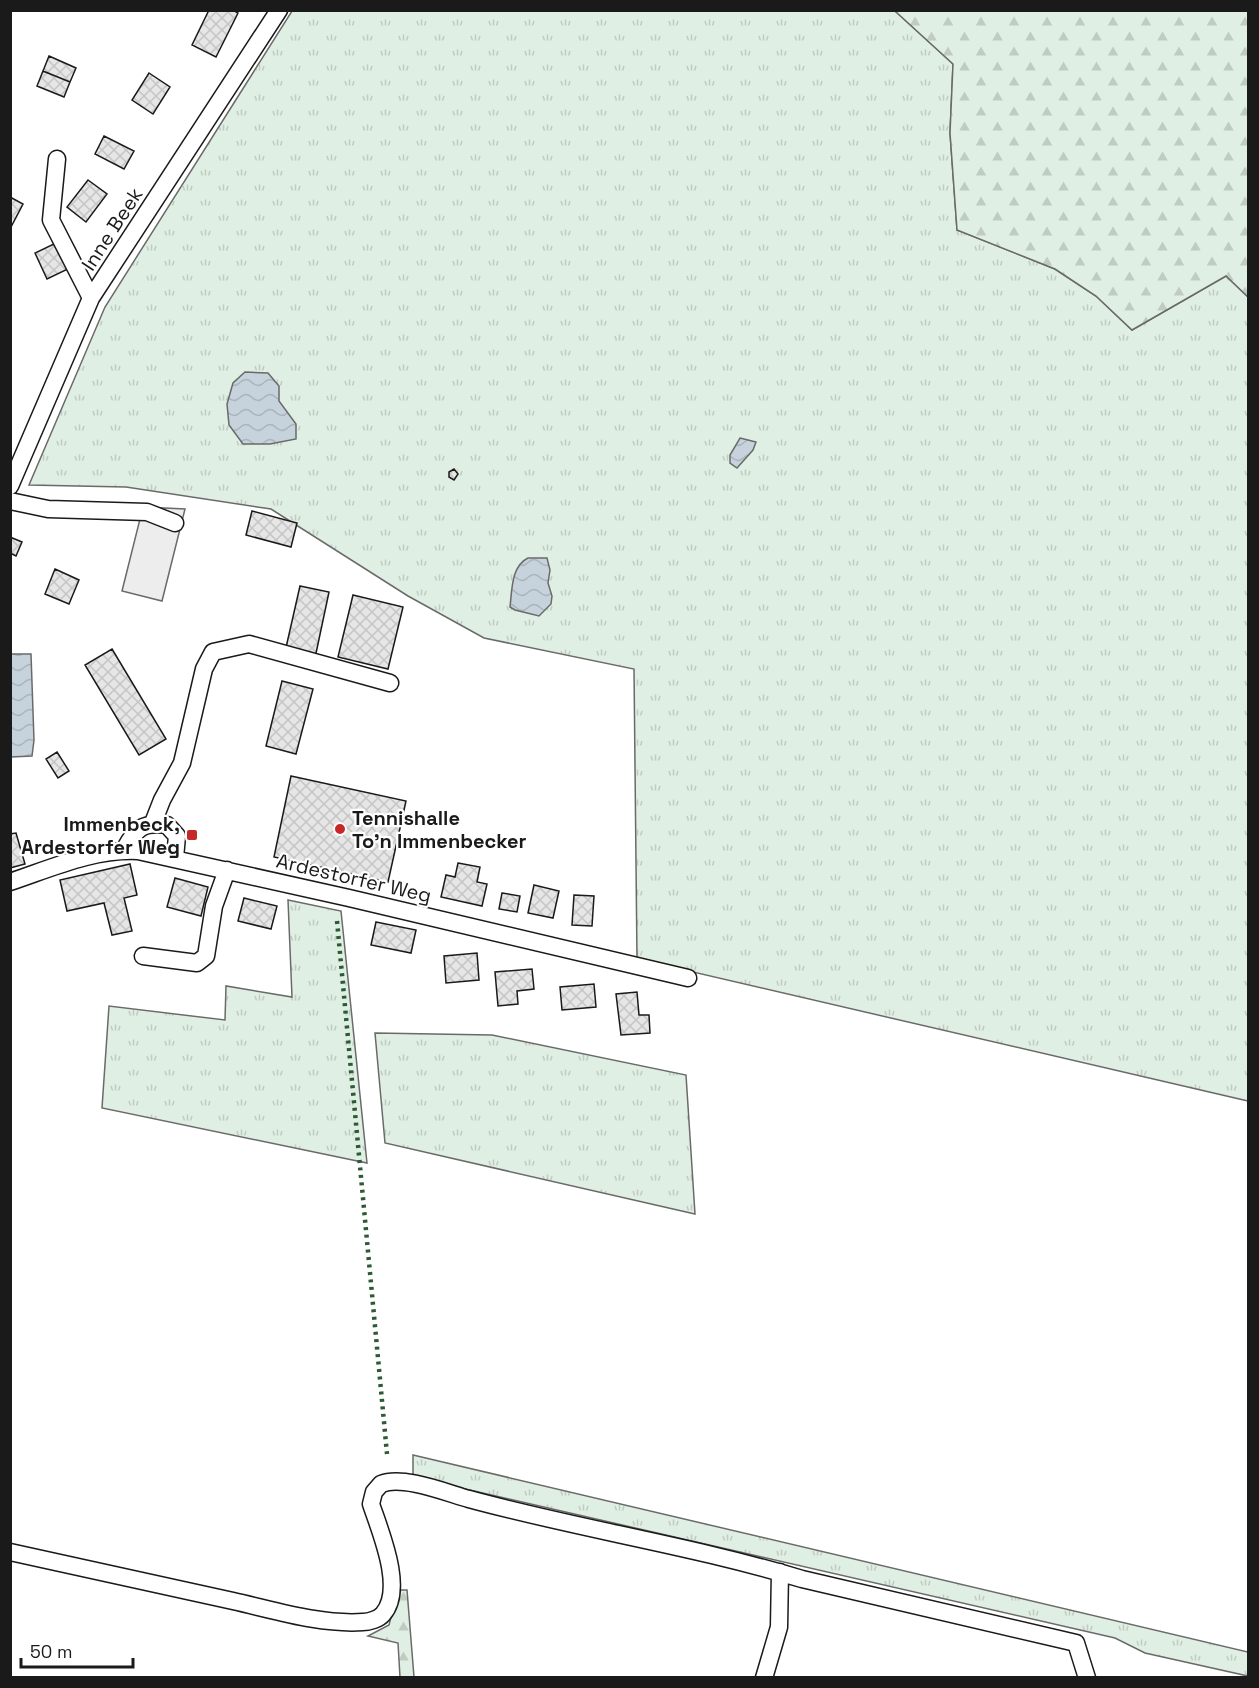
<svg xmlns="http://www.w3.org/2000/svg" width="1259" height="1688" viewBox="0 0 1259 1688" font-family="'Space Grotesk',sans-serif">
	<style>
		.grass { fill: url(#grass-tufts); stroke: #6a6a6a; stroke-width: 1.5 }
		.forest { fill: url(#forest-firs); stroke: #6a6a6a; stroke-width: 1.5 }
		.parking { fill: #ededed; stroke: #6a6a6a; stroke-width: 1.5 }
		.water { fill: url(#water-waves); stroke: #6a6a6a; stroke-width: 1.5 }
		.building { fill: url(#building-cross-hatch); stroke: #1a1a1a; stroke-width: 1.5 }
		.lines { fill: none; stroke-linecap: round; stroke-linejoin: round }
		.minor-casing { stroke: #1a1a1a; stroke-width: 19 }
		.minor { stroke: #fff; stroke-width: 16 }
		.hedge { stroke: #2b5a34; stroke-width: 4.5; stroke-dasharray: 3 4.5; stroke-linecap: butt }
		.poi-dot { fill: #c62828; stroke: #fff; stroke-width: 2 }
		.labels { text-anchor: middle; dominant-baseline: central; stroke-width: 4.5; stroke-linejoin: round; paint-order: stroke }
		.street-label { font-size: 20px; fill: #1a1a1a; stroke: #fff }
		.poi-label { font-size: 20px; font-weight: bold; fill: #1a1a1a; stroke: #fff; text-anchor: start }
	</style>
	<defs>
		<pattern id="grass-tufts" width="24" height="20" patternUnits="userSpaceOnUse" patternTransform="scale(1.5)"><rect width="24" height="20" fill="#e0efe3"/><path d="M3 7l-1-3M5 7V3M7 7l1-3M15 17l-1-3M17 17v-4M19 17l1-3" fill="none" stroke="#c0ccc2"/></pattern>
		<pattern id="forest-firs" width="22" height="20" patternUnits="userSpaceOnUse" patternTransform="scale(1.5)"><rect width="22" height="20" fill="#e0efe3"/><path d="M5 1l3.5 6h-7zM16 11l3.5 6h-7z" fill="#c0ccc2"/></pattern>
		<pattern id="water-waves" width="16" height="10" patternUnits="userSpaceOnUse" patternTransform="scale(1.5)"><rect width="16" height="10" fill="#c6d2dc"/><path d="M0 5q4-4 8 0t8 0" fill="none" stroke="#aab4bc"/></pattern>
		<pattern id="building-cross-hatch" width="8" height="8" patternUnits="userSpaceOnUse" patternTransform="scale(1.5)"><rect width="8" height="8" fill="#e6e6e6"/><path d="M0 0l8 8M0 8l8-8" fill="none" stroke="#c5c5c5"/></pattern>
	</defs>
	<rect width="100%" height="100%" fill="#fff"/>
	<path class="grass" d="M292 11H895L953 64 950 133 957 230 1055 269 1096 296 1132 330 1226 276 1248 297V1101L637 959 634 669 484 638 408 596 271 509 126 487 29 485 105 307Z
		M288 900 341 911 367 1163 102 1108 109 1006 225 1020 226 986 292 997Z
		M375 1033 492 1035 686 1075 695 1214 385 1143Z
		M413 1455 1248 1652V1676L1145 1653 1115 1638 413 1477Z"/>
	<path class="forest" d="M895 11H1248V297L1226 276 1132 330 1096 296 1055 269 957 230 950 133 953 64Z
		M398 1590H407L414 1677H400L398 1643 368 1636 389 1625Z"/>
	<path class="parking" d="M143 507 185 509 162 601 122 591Z"/>
	<path class="water" d="M245 372 268 373 279 386V401L296 424V439L270 444H243L229 425 227 404 233 383Z
		M740 438 756 442 753 450 737 468 730 463V455Z
		M528 558H547L550 570 548 583 552 596 551 604 539 616 515 610 510 607C512 591 511 566 528 558Z
		M11 654H31L34 740 32 756 11 757Z"/>
	<path class="building" d="M209 10H233L238 13 216 57 192 45Z
		M49 56 76 68 70 82 43 71Z
		M43 71 70 82 64 97 37 86Z
		M149 73 170 87 153 114 132 100Z
		M104 136 134 151 124 169 95 154Z
		M88 180 107 194 86 222 67 207Z
		M10 197 23 204 11 227H10Z
		M58 242 70 268 47 279 35 253Z
		M454 469 458 474 454 480 449 477V472Z
		M252 511 297 523 291 547 246 535Z
		M10 537 22 542 16 556 10 553Z
		M55 569 79 580 69 604 45 594Z
		M300 586 329 592 315 658 285 652Z
		M353 595 403 607 388 669 338 657Z
		M112 649 166 739 139 755 85 665Z
		M282 681 313 689 296 754 266 746Z
		M57 752 69 771 58 778 46 759Z
		M291 776 406 801 388 882 274 857Z
		M16 833 25 864 10 868V834Z
		M458 863 480 867 477 882 487 884 482 906 441 897 446 875 455 877Z
		M130 864 137 895 124 898 132 931 112 935 104 903 67 911 60 880Z
		M175 878 208 887 201 916 167 907Z
		M534 885 559 891 553 918 528 913Z
		M502 893 520 896 517 912 499 909Z
		M574 895 594 896 592 926 572 925Z
		M244 898 277 906 271 929 238 921Z
		M376 922 416 930 411 953 371 945Z
		M477 953 479 980 446 983 444 956Z
		M532 969 534 989 517 991 518 1004 498 1006 495 972Z
		M594 984 596 1007 562 1010 560 987Z
		M637 992 639 1015H649L650 1033 621 1035 616 994Z"/>
	<g class="lines">
		<g class="minor-casing">
			<path id="minor" d="M57 159 51 220 91 298
				M10 486 91 298 279 10
				M10 501 48 509 147 512 175 523
				M153 823 162 800 182 763 204 669 213 652 249 644 390 683
				M124 850C136 828 142 822 167 825L177 836 175 858
				M10 882C52 868 93 849 138 851L349 898 688 978
				M143 956 197 963 206 956 214 906 227 870
				M10 1552C85 1568 159 1585 233 1601 274 1610 320 1625 363 1622 369 1622 379 1619 383 1614 405 1589 380 1531 371 1504L374 1492 381 1484C403 1475 447 1493 469 1499 579 1529 693 1546 802 1579L1076 1643 1087 1678
				M764 1678 779 1627 780 1572"/>
		</g>
		<use href="#minor" class="minor"/>
		<path class="hedge" d="M337 921 387 1454"/>
	</g>
	<g class="poi-dot">
		<circle cx="340" cy="829" r="6"/>
		<rect x="186" y="829" width="12" height="12" rx="3"/>
	</g>
	<g class="labels">
		<g class="street-label">
			<text transform="translate(112 229) rotate(-57)">Inne Beek</text>
			<text transform="translate(354 878) rotate(13)">Ardestorfer Weg</text>
		</g>
		<g class="poi-label">
			<text x="352" y="818">Tennishalle<tspan x="352" dy="23">To'n Immenbecker</tspan></text>
			<text x="180" y="824" text-anchor="end">Immenbeck,<tspan x="180" dy="23">Ardestorfer Weg</tspan></text>
		</g>
	</g>
	<rect width="1259" height="1688" fill="none" stroke="#1a1a1a" stroke-width="24"/>
	<path d="M21 1658v9h112v-9" fill="none" stroke="#1a1a1a" stroke-width="3"/>
	<text x="30" y="1658" font-size="18" fill="#1a1a1a" stroke="#ffffff" stroke-width="4.5" paint-order="stroke">50 m</text>
</svg>
